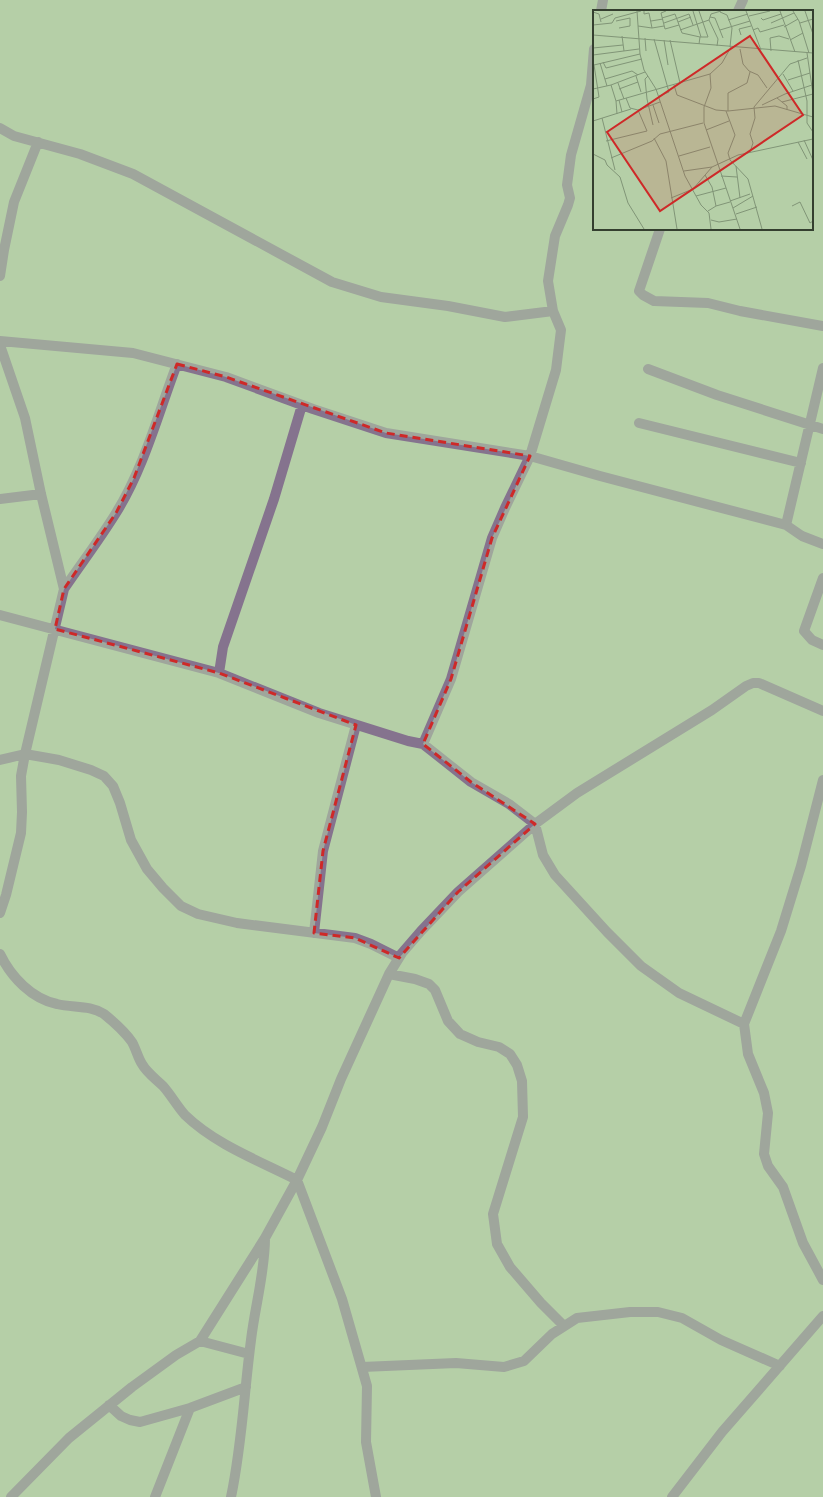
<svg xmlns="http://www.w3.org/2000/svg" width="823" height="1497" viewBox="0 0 823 1497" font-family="Manrope,sans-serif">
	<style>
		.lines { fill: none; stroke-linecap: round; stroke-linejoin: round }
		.minor { stroke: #85738e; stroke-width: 10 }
		.marked { fill: none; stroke: #ce2928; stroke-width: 3; stroke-dasharray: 8 5; stroke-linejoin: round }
		.inset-road { fill: none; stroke: #819577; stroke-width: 1 }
		.view { fill: #ce2928; fill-opacity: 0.15; stroke: #ce2928; stroke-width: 2 }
		.inset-edge { fill: none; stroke: #343f2f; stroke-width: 2 }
	</style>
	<rect width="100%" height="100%" fill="#b5cfa7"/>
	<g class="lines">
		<path class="minor" d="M601 11 603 0
			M738 11 743 0
			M0 128 14 136 80 154 133 174 332 282 381 297 448 306 505 317 553 311
			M660 229 639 291 643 295 654 301 708 303 740 311 823 326
			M0 276 4 250 14 202 38 142
			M0 341 133 353 226 377 313 409 386 433 530 456 600 476 786 525 802 536 823 544
			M0 345 25 418 41 494 64 589 25 754 21 776 22 812 21 833 6 895 0 913
			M648 369 717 395 823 429
			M639 423 801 463
			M0 499 41 494
			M786 525 823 368
			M823 578 804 631 812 640 823 645
			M64 589C81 564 100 539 116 513 144 468 158 414 177 364
			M0 615 219 673 319 713 408 741 423 744 471 782 509 804 535 824 543 855 555 875 607 932 641 966 679 993 744 1024
			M219 673 223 647 274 499 302 405
			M423 744 451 679 492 538 505 508 530 456 556 370 561 330 553 311 548 281 555 236 568 205 570 198 567 185 571 155 591 85 594 49
			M0 760 25 754 59 760 91 770 104 776 113 786 120 803 131 840 147 869 163 888 181 906 198 914 237 923 355 938 371 944 399 958
			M823 780 801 866 781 931 744 1024 748 1054 764 1093 768 1113 764 1154 768 1166 783 1187 803 1243 823 1280
			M314 933 323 851 356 725
			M0 954C11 977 32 999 57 1004 73 1008 90 1005 104 1014 114 1022 125 1032 132 1042 136 1049 138 1058 142 1064 147 1073 156 1079 163 1086 171 1095 177 1106 185 1115 216 1145 260 1161 297 1180L342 1299 367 1386 366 1442 376 1497
			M389 974 415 979 429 984 435 990 448 1021 460 1034 478 1042 499 1047 510 1054 517 1065 522 1081 523 1117 493 1214 497 1244 510 1267 541 1303 564 1326
			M200 1341 249 1354
			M362 1367 456 1363 504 1367 524 1361 552 1334 577 1318 630 1312H658L682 1318 721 1340 780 1366
			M109 1405 121 1416 130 1420 140 1422 190 1408 246 1387
			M11 1497 69 1438 132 1387 176 1355 200 1341 265 1238 297 1180 322 1127 341 1079 389 974 402 953 421 931 458 892 535 824 577 793 712 710 746 686 753 683H759L823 711
			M155 1497 190 1408
			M231 1497C242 1445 244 1393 251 1340 255 1306 265 1272 265 1238
			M672 1497 722 1432 823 1316"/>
	</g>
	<path d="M0 0H823V1497H0ZM177 364 226 377 386 433 530 456 492 538 451 679 423 744 471 782 535 824 458 892 399 958 355 938 314 933 323 851 356 725 219 673 55 629 64 589 116 513 134 478Z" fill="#b5cfa7" fill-opacity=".55" fill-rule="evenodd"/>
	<path class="marked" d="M177 364 226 377 386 433 530 456 492 538 451 679 423 744 471 782 535 824 458 892 399 958 355 938 314 933 323 851 356 725 219 673 55 629 64 589 116 513 134 478Z"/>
	<g transform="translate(593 10)">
		<rect width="220" height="220" fill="#b5cfa7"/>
		<path class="inset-road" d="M44 1 47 44 51 60 63 79 92 166 108 195 116 203 118 219M51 1V4L56 3 59 18 71 16M73 1 68 3 72 19 86 15M100 1 108 27M106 1 115 27H107M153 1 168 40M187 1 202 42M200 1 206 11 216 43M212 1 220 24M0 2 6 4 8 12M127 2 134 5 139 18 137 37M156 6 177 1M117 7 122 8 130 28M69 8 82 4 89 23 107 27 106 34M168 8 170 10 188 4M8 9 20 4M135 10 155 4M23 11 37 8V16L26 18M58 11 70 9M85 12 98 7M71 13 96 4 100 15M178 13 201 3M207 13 220 9M0 15 19 13 22 8 48 1M45 16 59 18M191 17 205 9M87 20 116 10M127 20 157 11M160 20 165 18 167 22 191 15M0 25 220 43M148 25 146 19 158 16M29 26 31 41M52 28 53 41M61 29 76 82 66 86M71 30 75 55M77 30 87 73M197 30 210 23M124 36 125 29 116 10 118 4 128 1M0 38 30 35M147 39 150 54 156 61 165 65 174 78M178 41 177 28 186 26 196 29M214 43 220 84M0 45 46 39M205 50 214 91V113L220 122M0 52 1 55 47 44M10 52 13 58 49 49M7 53 14 76M117 64 118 78 111 97V113L147 219M190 64 200 81M43 66 48 82M55 66 52 69 54 89 60 115M12 69 39 61 45 65M195 70 217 63M25 73 31 89M18 75 52 62M81 75 84 85 123 100 135 101 182 96 220 107M0 79 18 75 23 91 117 64 129 53 138 37M26 79 45 72M33 88 37 98 45 100 67 92M184 88 194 96V100M0 89 6 87 1 55M26 90 29 102M23 91 24 104M189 92 220 84M60 95 66 113M169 95 192 84 219 75M133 101 142 125 135 143 137 150 155 169 169 219M135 101V83L154 73 157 62M9 108 22 160M0 111 38 99M113 120 136 111M61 128 73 151 84 219M211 130 220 150M13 131 54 121 45 100M205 132 214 149M157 142 160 133 157 124 162 108 161 97 197 54 214 48M0 144 12 150 14 155 27 167 35 193 51 219M86 146 117 137M18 148 59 131 67 124 110 113M143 156 147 188M91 161 119 157M112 165 119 177 123 196M128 166 144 167M103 186 133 178M78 188 100 179 119 157 145 145 220 129M137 191 157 184M199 196 207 192 217 213 220 211M140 198 160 186M115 201 123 196 137 192M143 204 164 197M118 210 126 212 144 209"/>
		<path class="view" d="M157 26 210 105 67 201 14 122Z"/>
		<rect width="220" height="220" class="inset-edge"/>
	</g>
</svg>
